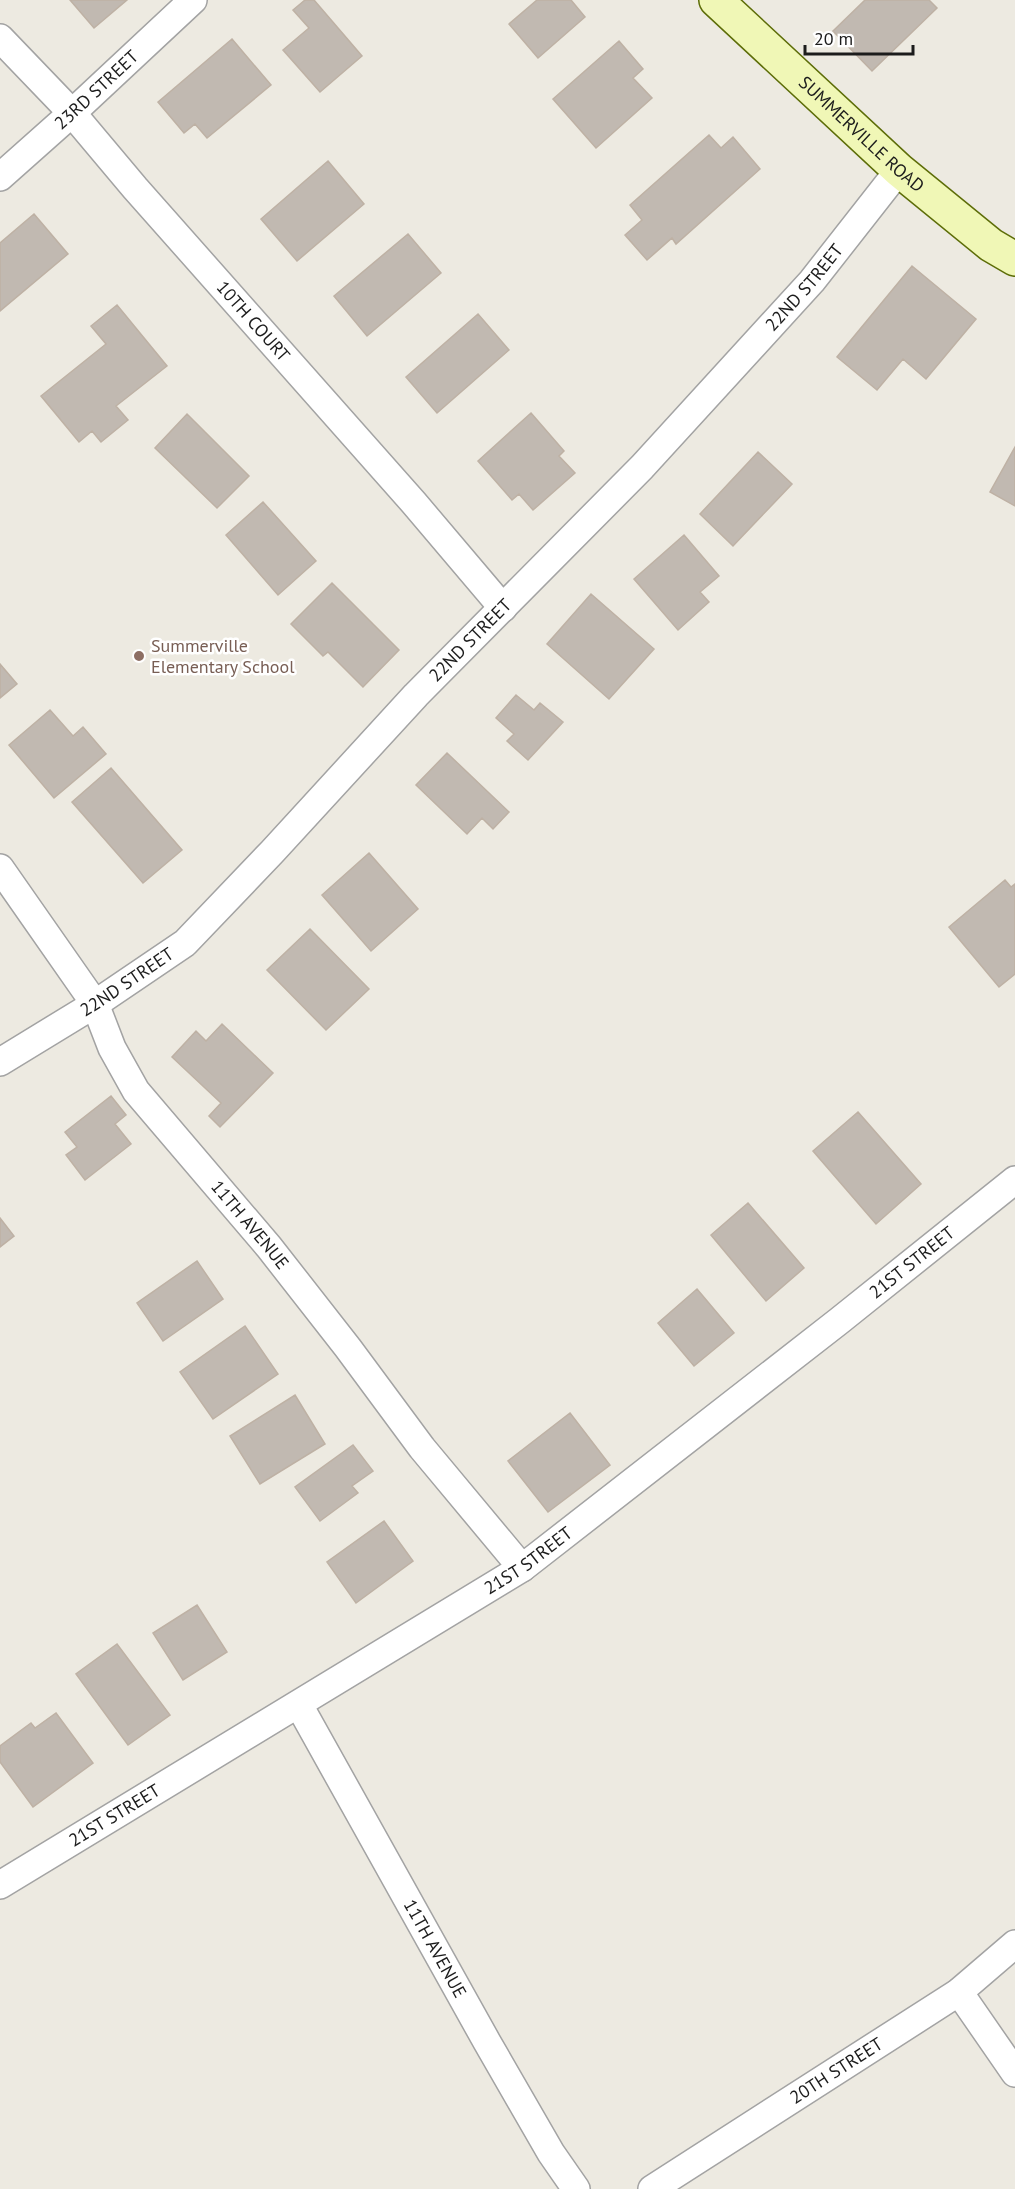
<svg xmlns="http://www.w3.org/2000/svg" width="1015" height="2189" font-family="'PT Sans',sans-serif">
  <style>
    .building { fill: #c1b9b1; stroke: #beb1a4; stroke-width: 1.5 }
    .lines { fill: none; stroke-linecap: round; stroke-linejoin: round }
    .street-casing { stroke: #a3a3a3; stroke-width: 30 }
    .secondary-casing { stroke: #5d6d08; stroke-width: 36 }
    .street { stroke: #fff; stroke-width: 27 }
    .secondary { stroke: #f0f7b6; stroke-width: 33 }
    .education-dot { fill: #8d6e63; stroke: #fff; stroke-width: 2 }
    .labels { text-anchor: middle; stroke-width: 5; stroke-linejoin: round; paint-order: stroke }
    .street-label { font-size: 18px; fill: #1c1c1c; stroke: #fff }
    .education-label { font-size: 18px; fill: #785e54; stroke: #fff; text-anchor: start }
  </style>
  <rect width="100%" height="100%" fill="#edeae1"/>
  <path class="building" d="M70 0H127L94 28Z
    M305 0H314L362 56 320 92 283 50 309 28 293 10Z
    M537 0H571L585 17 538 58 509 24Z
    M865 0H929L937 8 872 71 833 31Z
    M232 39 271 85 207 138 195 124 184 133 158 102Z
    M619 41 643 69 633 78 652 98 596 148 553 99Z
    M709 135 721 148 733 137 760 169 676 244 672 238 647 260 625 235 642 220 630 205Z
    M328 161 364 204 297 261 261 219Z
    M34 214 68 254 0 311V243Z
    M408 234 441 273 367 336 334 296Z
    M912 266 976 319 926 379 903 359 877 390 837 357Z
    M117 305 167 366 116 406 128 420 101 442 92 431 79 442 41 396 106 344 91 326Z
    M478 314 509 350 437 413 406 377Z
    M531 413 564 451 559 456 575 473 533 510 519 494 512 500 478 461Z
    M187 414 249 476 217 508 155 448Z
    M1015 447V506L990 492Z
    M758 452 792 484 733 546 700 514Z
    M263 502 316 561 278 595 226 535Z
    M684 535 719 576 700 592 709 602 678 630 634 579Z
    M332 583 399 650 363 687 328 652 323 656 291 624Z
    M591 594 654 649 609 699 547 644Z
    M0 664 17 684 0 698Z
    M516 695 534 710 540 703 563 722 528 760 507 741 514 734 496 718Z
    M50 710 73 736 83 727 106 754 54 798 9 745Z
    M447 753 509 812 493 829 482 818 467 834 416 785Z
    M111 768 182 850 143 883 72 802Z
    M369 853 418 909 371 951 322 895Z
    M1005 880 1011 887 1015 884V974L999 987 949 927Z
    M310 929 369 989 326 1030 267 970Z
    M222 1024 273 1073 220 1127 209 1116 221 1103 172 1057 196 1031 206 1041Z
    M111 1096 126 1115 115 1124 131 1144 85 1180 66 1155 77 1147 65 1132Z
    M858 1112 921 1184 876 1224 813 1151Z
    M748 1203 804 1268 766 1301 711 1235Z
    M0 1218 14 1236 0 1247Z
    M197 1261 223 1299 163 1341 137 1303Z
    M697 1289 734 1333 694 1366 658 1323Z
    M245 1326 278 1374 213 1419 180 1372Z
    M295 1395 325 1444 260 1484 230 1436Z
    M570 1413 610 1465 548 1512 508 1461Z
    M353 1445 373 1471 352 1486 358 1493 320 1521 295 1487Z
    M384 1521 413 1561 356 1603 327 1562Z
    M197 1605 227 1652 183 1680 153 1633Z
    M117 1644 170 1715 128 1745 76 1674Z
    M56 1713 93 1763 33 1807 0 1762V1746L31 1723 35 1728Z"/>
  <g class="lines">
    <g class="street-casing">
      <g id="street">
        <path id="s1" d="M0 38 72 113 135 188 414 503 503 608"/>
        <path id="s2" d="M0 177 72 113 193 0"/>
        <path id="s3" d="M0 868 95 1004 112 1048 136 1091 269 1247 348 1348 422 1448 522 1568"/>
        <path id="s4" d="M0 1062 95 1004 185 943 272 852 416 695 642 467 812 281 899 170"/>
        <path id="s5" d="M299 1705 487 2042 551 2153 576 2189"/>
        <path id="s6" d="M0 1885 522 1568 839 1321 1015 1180"/>
        <path d="M959 1992 1015 2073"/>
        <path id="s7" d="M652 2189 959 1992 1015 1944"/>
      </g>
    </g>
    <g class="secondary-casing">
      <g id="secondary">
        <path id="s8" d="M716 0 899 170 991 245 1015 259"/>
      </g>
    </g>
    <use href="#street" class="street"/>
    <use href="#secondary" class="secondary"/>
  </g>
  <circle class="education-dot" cx="139" cy="656" r="6"/>
  <g class="labels">
    <g class="street-label">
      <text dy="6" stroke="none"><textPath href="#s2" startOffset="130">23RD STREET</textPath></text>
      <text dy="6" stroke="none"><textPath href="#s8" startOffset="198">SUMMERVILLE ROAD</textPath></text>
      <text dy="6" stroke="none"><textPath href="#s4" startOffset="1122">22ND STREET</textPath></text>
      <text dy="6" stroke="none"><textPath href="#s1" startOffset="380">10TH COURT</textPath></text>
      <text dy="6" stroke="none"><textPath href="#s4" startOffset="636">22ND STREET</textPath></text>
      <text dy="6" stroke="none"><textPath href="#s4" startOffset="150">22ND STREET</textPath></text>
      <text dy="6" stroke="none"><textPath href="#s3" startOffset="438">11TH AVENUE</textPath></text>
      <text dy="6" stroke="none"><textPath href="#s6" startOffset="1106">21ST STREET</textPath></text>
      <text dy="6" stroke="none"><textPath href="#s6" startOffset="620">21ST STREET</textPath></text>
      <text dy="6" stroke="none"><textPath href="#s6" startOffset="134">21ST STREET</textPath></text>
      <text dy="6" stroke="none"><textPath href="#s5" startOffset="279">11TH AVENUE</textPath></text>
      <text dy="6" stroke="none"><textPath href="#s7" startOffset="219">20TH STREET</textPath></text>
    </g>
    <g class="education-label">
      <text x="151" y="652">Summerville<tspan x="151" dy="21">Elementary School</tspan></text>
    </g>
  </g>
  <path d="M805 45v9h108v-9" fill="none" stroke="#1c1c1c" stroke-width="3"/>
  <text x="814" y="45" font-size="18" fill="#1c1c1c" stroke="#ffffff" stroke-width="4.5" paint-order="stroke">20 m</text>
</svg>
